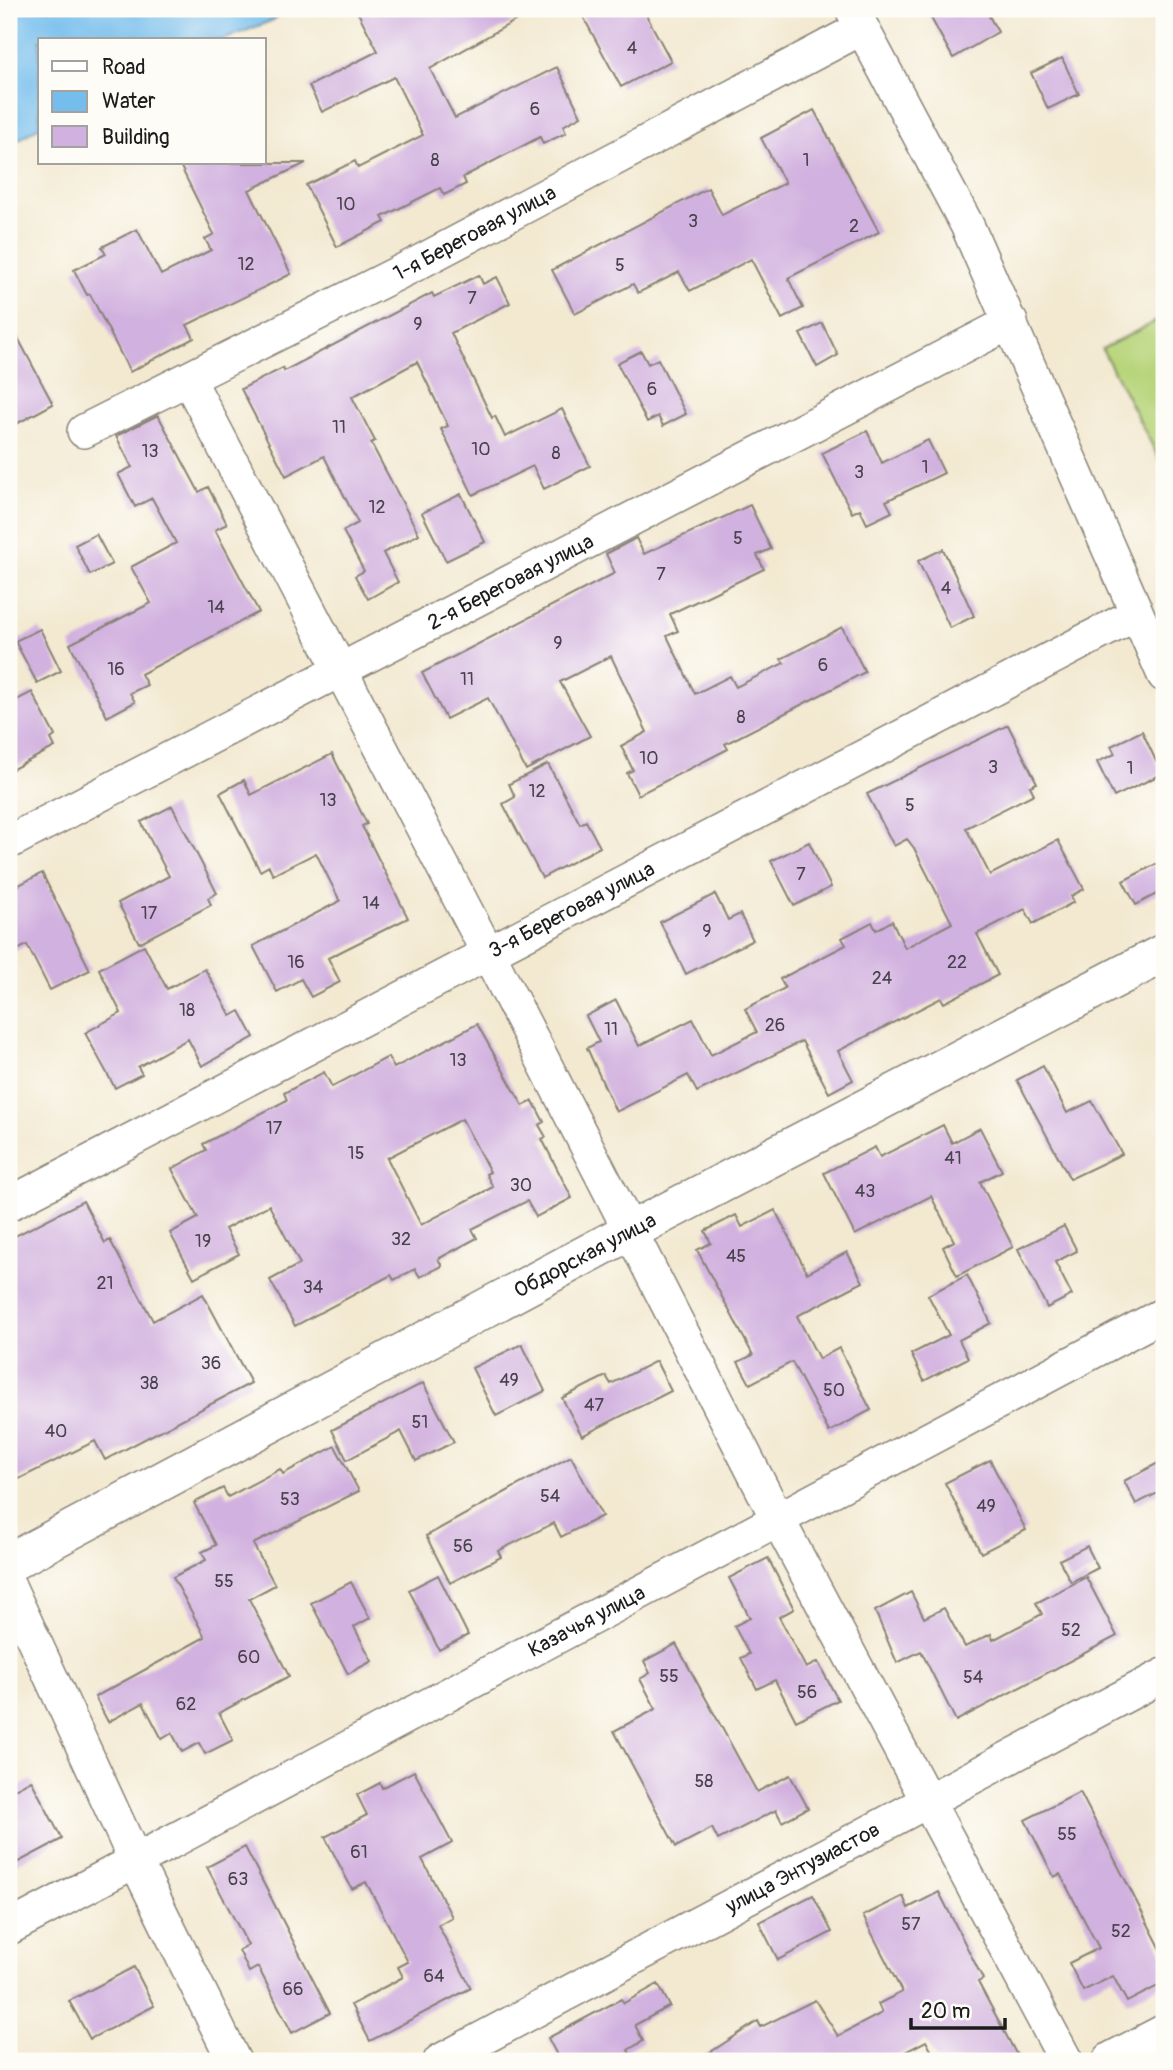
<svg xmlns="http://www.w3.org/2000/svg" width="1173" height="2070" font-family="Pangolin,sans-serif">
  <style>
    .green { fill: #b8d57b; stroke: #6a784c; stroke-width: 2 }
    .water { fill: #75bded; stroke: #486c84; stroke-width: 2 }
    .building { fill: #d1b1df; fill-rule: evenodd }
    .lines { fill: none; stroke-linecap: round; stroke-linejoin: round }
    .minor-casing { stroke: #888276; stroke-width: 36 }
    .tertiary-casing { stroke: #888276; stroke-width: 41 }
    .minor { stroke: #fff; stroke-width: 33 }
    .tertiary { stroke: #fff; stroke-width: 38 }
    .labels { text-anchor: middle; stroke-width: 6; stroke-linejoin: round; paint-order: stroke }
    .number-label { font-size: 18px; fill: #49414d }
    .street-label { font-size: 21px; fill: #1c1c1c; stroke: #fdfcf7 }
  </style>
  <rect width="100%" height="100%" fill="#fdfcf7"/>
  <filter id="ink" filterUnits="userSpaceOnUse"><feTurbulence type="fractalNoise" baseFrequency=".0143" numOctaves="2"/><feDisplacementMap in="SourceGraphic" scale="14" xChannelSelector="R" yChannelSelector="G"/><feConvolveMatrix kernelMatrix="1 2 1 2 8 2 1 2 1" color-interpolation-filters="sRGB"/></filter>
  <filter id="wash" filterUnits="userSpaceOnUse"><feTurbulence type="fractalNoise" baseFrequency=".00686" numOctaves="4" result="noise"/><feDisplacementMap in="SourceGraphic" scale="28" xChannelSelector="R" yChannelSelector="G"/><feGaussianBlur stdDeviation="1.57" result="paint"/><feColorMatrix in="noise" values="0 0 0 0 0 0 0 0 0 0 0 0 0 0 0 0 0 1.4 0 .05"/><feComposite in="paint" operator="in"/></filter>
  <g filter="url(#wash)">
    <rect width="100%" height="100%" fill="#f3e9d1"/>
    <path class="green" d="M1164 317V468L1102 349Z"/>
    <path class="water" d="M9 9H287L273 20 223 40H40V126L9 146Z"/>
    <g id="blocks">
      <path class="building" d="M356 9H536L430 69 455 118 557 67 581 116 563 126 566 133 543 144 540 137 463 177 466 184 444 195 440 188 382 217 385 222 337 247 306 185 355 161 358 168 423 135 394 77 322 112 309 86 378 51Z
        M579 9H643L671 61 621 87Z
        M926 9H985L998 32 953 58Z
        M1062 58 1079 94 1048 109 1031 73Z
        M814 110 879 232 788 278 803 308 782 319 751 259 690 291 679 272 638 293 633 284 575 314 552 270 708 188 722 215 785 183 761 138Z
        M179 163H306L249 190 291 274 187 325 194 338 130 372 90 294 87 295 74 270 106 254 102 247 137 229 161 275 211 250 205 239 214 234Z
        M479 275 483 284 497 277 510 303 451 333 492 418 495 416 505 437 562 409 590 466 544 489 533 466 473 495 441 429 448 426 417 362 352 397 375 441 371 443 419 534 383 553 398 582 368 599 355 576 364 571 343 531 358 523 324 456 286 476 241 389 283 368 284 371 432 293 434 297Z
        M9 321 53 404 9 428Z
        M822 323 838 355 817 367 800 334Z
        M641 351 648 364 658 359 686 414 663 426 658 416 647 422 617 363Z
        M158 415 199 492 208 487 227 524 215 530 259 612 141 674 147 685 130 693 135 702 107 717 70 644 151 603 131 567 176 543 152 498 135 507 118 474 132 467 116 436Z
        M867 431 882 463 928 440 944 473 886 501 892 512 867 524 860 509 852 513 822 453Z
        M461 494 485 542 446 561 422 513Z
        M750 505 771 549 757 555 764 569 670 614 678 631 667 636 695 694 730 676 736 687 784 663 781 659 842 627 865 672 725 744 728 749 638 795 627 773 633 770 621 746 647 732 611 656 560 682 590 736 526 770 488 698 446 719 422 673 615 573 606 554 636 538 644 554Z
        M96 534 112 564 90 575 75 545Z
        M943 549 974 616 950 628 918 561Z
        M40 629 61 671 37 683 15 641Z
        M32 692 55 736 51 739 55 747 9 771V704Z
        M1008 725 1037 783 1030 786 1034 794 966 828 990 875 1058 840 1084 889 1071 896 1074 902 1033 924 1025 909 977 934 998 975 944 1003 941 998 838 1051 853 1080 829 1093 802 1041 697 1092 688 1075 616 1112 587 1048 599 1042 586 1016 616 1000 639 1046 693 1019 711 1055 757 1032 745 1009 785 988 780 979 846 945 842 938 872 922 876 930 892 921 905 948 952 923 914 848 907 839 894 846 867 794Z
        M1142 731 1162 774 1114 797 1097 762 1115 754 1111 746Z
        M332 754 367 824 362 826 408 918 328 958 340 982 311 997 301 979 277 992 253 946 340 901 316 853 273 875 269 866 260 871 220 793 244 780 251 795Z
        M548 764 580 824 586 821 600 847 542 878 503 804 515 797 509 784Z
        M172 806 217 893 208 898 211 905 139 943 118 903 169 876 141 822Z
        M809 842 831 887 794 906 771 861Z
        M1164 860V890L1136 905 1123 881Z
        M42 873 90 970 50 990 27 945 9 954V890Z
        M715 894 728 920 740 914 753 940 686 974 660 922Z
        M144 945 167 989 205 969 231 1016 240 1011 254 1037 202 1066 188 1039 138 1067 142 1074 115 1088 85 1033 121 1013 99 969Z
        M477 1024 523 1106 533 1101 544 1122 539 1125 546 1137 542 1139 572 1198 536 1217 527 1201 472 1229 477 1238 438 1259 442 1266 420 1277 415 1269 394 1280 391 1275 295 1326 270 1280 300 1264 269 1205 225 1229 239 1254 194 1278 170 1233 198 1218 172 1169 206 1150 203 1144 287 1100 284 1093 324 1072 332 1087 388 1057 394 1068ZM462 1119 490 1172 486 1174 493 1187 421 1225 387 1158Z
        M1043 1066 1067 1113 1092 1101 1122 1154 1070 1179 1017 1080Z
        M943 1125 952 1143 980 1128 1002 1171 980 1182 1013 1247 957 1276 943 1247 954 1241 931 1196 855 1235 824 1173 875 1147 880 1157Z
        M83 1201 105 1243 110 1240 153 1321 203 1294 251 1383 105 1460 95 1441 9 1484V1239Z
        M775 1210 807 1273 847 1252 863 1282 797 1316 819 1359 839 1348 871 1410 829 1432 792 1362 750 1384 738 1362 753 1355 697 1250 711 1243 705 1231 736 1215 742 1227Z
        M1064 1226 1077 1251 1055 1262 1072 1295 1047 1308 1018 1249Z
        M967 1275 991 1323 959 1340 968 1358 924 1381 911 1354 949 1335 928 1295Z
        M522 1344 545 1391 496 1416 472 1368Z
        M656 1361 671 1391 582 1436 562 1398 606 1376 611 1384Z
        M423 1383 454 1442 416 1461 401 1431 347 1460 332 1430Z
        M335 1446 359 1491 253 1544 275 1585 249 1599 289 1676 219 1713 233 1740 205 1754 199 1743 182 1752 172 1733 162 1739 143 1703 108 1722 95 1697 205 1637 173 1577 206 1560 202 1552 216 1545 194 1503 223 1488 228 1497 280 1469 283 1474Z
        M571 1456 602 1516 561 1537 554 1523 498 1551 501 1557 450 1583 426 1536Z
        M990 1460 1026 1530 981 1553 945 1483Z
        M1164 1460V1490L1136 1504 1124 1481Z
        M1087 1546 1098 1568 1071 1582 1059 1560Z
        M768 1558 794 1609 779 1617 806 1668 818 1662 838 1700 796 1721 775 1680 757 1689 741 1658 749 1654 734 1626 750 1618 729 1578Z
        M438 1575 468 1635 439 1650 409 1590Z
        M1086 1577 1117 1636 956 1721 921 1651 897 1663 875 1611 911 1592 924 1618 944 1608 965 1647 991 1634 993 1640 1042 1614 1036 1603Z
        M351 1582 370 1618 354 1627 372 1661 348 1674 311 1603Z
        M676 1644 757 1792 790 1775 808 1808 782 1822 776 1810 718 1840 712 1828 676 1847 614 1731 656 1709 640 1679 650 1673 644 1661Z
        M414 1771 452 1843 422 1859 452 1917 438 1925 471 1988 370 2041 351 2005 403 1977 398 1967 408 1962 366 1882 352 1889 325 1837 367 1815 357 1795 380 1783 382 1788Z
        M31 1780 62 1839 9 1867V1792Z
        M1080 1792 1164 1955V1983L1127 2002 1113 1976 1083 1991 1069 1963 1099 1948 1060 1874 1054 1877 1025 1820Z
        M245 1847 330 2013 292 2033 258 1967 249 1972 239 1950 248 1945 207 1867Z
        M939 1892 983 1979 978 1982 1020 2061H937L926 2041 888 2061H697L758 2021 761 2027 815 2000 838 2036 882 2013 878 2004 902 1992 863 1916 903 1896 908 1908Z
        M813 1895 832 1932 778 1960 759 1922Z
        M134 1967 154 2006 90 2039 69 2001Z
        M658 1984 670 2006 635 2025 643 2041 628 2050 634 2061H560L548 2038 621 1999 624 2003Z"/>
    </g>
  </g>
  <g filter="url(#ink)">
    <use href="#blocks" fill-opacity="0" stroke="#888276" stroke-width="2"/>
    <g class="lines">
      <g class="minor-casing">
        <g id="minor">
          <path d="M852 9 967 225 1164 675"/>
          <path d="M189 380 487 951 777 1518 1066 2061"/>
          <path id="s1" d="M84 431 414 265 862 28"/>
          <path id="s2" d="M9 842 1011 322"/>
          <path id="s3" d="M9 1204 1136 614"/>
          <path d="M9 1586 135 1860 234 2061"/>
          <path id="s4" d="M9 1928 1164 1314"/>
          <path id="s5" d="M440 2061 1164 1675"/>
        </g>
      </g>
      <g class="tertiary-casing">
        <g id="tertiary">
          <path id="s6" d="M9 1563 630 1231 1164 953"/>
          <path d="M1112 2061 1164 2034"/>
        </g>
      </g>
      <use href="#minor" class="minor"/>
      <use href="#tertiary" class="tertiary"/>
    </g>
  </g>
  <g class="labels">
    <g class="number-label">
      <text x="632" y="54">4</text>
      <text x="535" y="115">6</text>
      <text x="435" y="166">8</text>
      <text x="806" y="166">1</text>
      <text x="346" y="210">10</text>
      <text x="693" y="227">3</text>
      <text x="854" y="232">2</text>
      <text x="246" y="270">12</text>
      <text x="620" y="271">5</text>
      <text x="472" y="304">7</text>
      <text x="418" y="330">9</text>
      <text x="652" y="395">6</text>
      <text x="339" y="433">11</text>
      <text x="481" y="455">10</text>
      <text x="150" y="457">13</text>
      <text x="556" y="459">8</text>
      <text x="925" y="473">1</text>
      <text x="859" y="478">3</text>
      <text x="377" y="513">12</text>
      <text x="738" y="544">5</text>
      <text x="661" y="580">7</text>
      <text x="946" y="594">4</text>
      <text x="216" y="613">14</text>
      <text x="558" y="649">9</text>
      <text x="823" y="671">6</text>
      <text x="116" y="675">16</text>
      <text x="467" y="685">11</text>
      <text x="741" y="723">8</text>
      <text x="649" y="764">10</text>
      <text x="993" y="773">3</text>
      <text x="1130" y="774">1</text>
      <text x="537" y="797">12</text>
      <text x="328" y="806">13</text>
      <text x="910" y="811">5</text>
      <text x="801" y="880">7</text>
      <text x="371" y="909">14</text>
      <text x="149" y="919">17</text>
      <text x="707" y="937">9</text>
      <text x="296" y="968">16</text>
      <text x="957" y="968">22</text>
      <text x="882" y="984">24</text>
      <text x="187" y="1016">18</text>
      <text x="775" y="1031">26</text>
      <text x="611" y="1035">11</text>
      <text x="458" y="1066">13</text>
      <text x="274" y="1134">17</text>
      <text x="356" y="1159">15</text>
      <text x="953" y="1164">41</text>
      <text x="521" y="1191">30</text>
      <text x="865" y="1197">43</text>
      <text x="401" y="1245">32</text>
      <text x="203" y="1247">19</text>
      <text x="736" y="1262">45</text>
      <text x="105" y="1289">21</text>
      <text x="313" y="1293">34</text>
      <text x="211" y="1369">36</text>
      <text x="509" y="1386">49</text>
      <text x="149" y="1389">38</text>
      <text x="834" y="1396">50</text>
      <text x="594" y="1411">47</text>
      <text x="420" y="1428">51</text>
      <text x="56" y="1437">40</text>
      <text x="550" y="1502">54</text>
      <text x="290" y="1505">53</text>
      <text x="986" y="1512">49</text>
      <text x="463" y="1552">56</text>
      <text x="224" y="1587">55</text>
      <text x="1071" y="1636">52</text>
      <text x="249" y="1663">60</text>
      <text x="669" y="1682">55</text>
      <text x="973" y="1683">54</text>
      <text x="807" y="1698">56</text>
      <text x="186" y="1710">62</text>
      <text x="704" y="1787">58</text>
      <text x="1067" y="1840">55</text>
      <text x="359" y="1858">61</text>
      <text x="238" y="1885">63</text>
      <text x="911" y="1930">57</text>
      <text x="1121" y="1937">52</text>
      <text x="434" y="1982">64</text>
      <text x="293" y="1995">66</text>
    </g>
    <g class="street-label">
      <text dy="7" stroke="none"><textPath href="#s1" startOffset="438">1-я Береговая улица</textPath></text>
      <text dy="7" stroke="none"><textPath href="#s2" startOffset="565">2-я Береговая улица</textPath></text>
      <text dy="7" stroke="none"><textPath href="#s3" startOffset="635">3-я Береговая улица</textPath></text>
      <text dy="7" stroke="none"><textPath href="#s6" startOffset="653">Обдорская улица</textPath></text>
      <text dy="7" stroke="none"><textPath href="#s4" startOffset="654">Казачья улица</textPath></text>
      <text dy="7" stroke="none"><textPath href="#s5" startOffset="411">улица Энтузиастов</textPath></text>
    </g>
  </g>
  <rect width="1173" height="2070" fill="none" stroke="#fdfcf7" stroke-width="35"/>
  <rect x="38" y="38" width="228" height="126" fill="#fdfcf7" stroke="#a3a29f" stroke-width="2"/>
  <rect x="52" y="61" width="35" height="10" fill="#ffffff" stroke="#a3a29f" stroke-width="2"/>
  <text x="102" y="74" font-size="21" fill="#1c1c1c">Road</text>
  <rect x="52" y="91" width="35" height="21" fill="#75bded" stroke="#a3a29f" stroke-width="2"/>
  <text x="102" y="108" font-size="21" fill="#1c1c1c">Water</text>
  <rect x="52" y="126" width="35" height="21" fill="#d1b1df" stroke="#a3a29f" stroke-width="2"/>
  <text x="102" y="144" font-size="21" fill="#1c1c1c">Building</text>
  <path d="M911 2018v10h94v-10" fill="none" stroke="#1c1c1c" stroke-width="3.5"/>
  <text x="921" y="2018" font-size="21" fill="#1c1c1c" stroke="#fdfcf7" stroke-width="5" paint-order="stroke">20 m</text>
</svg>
